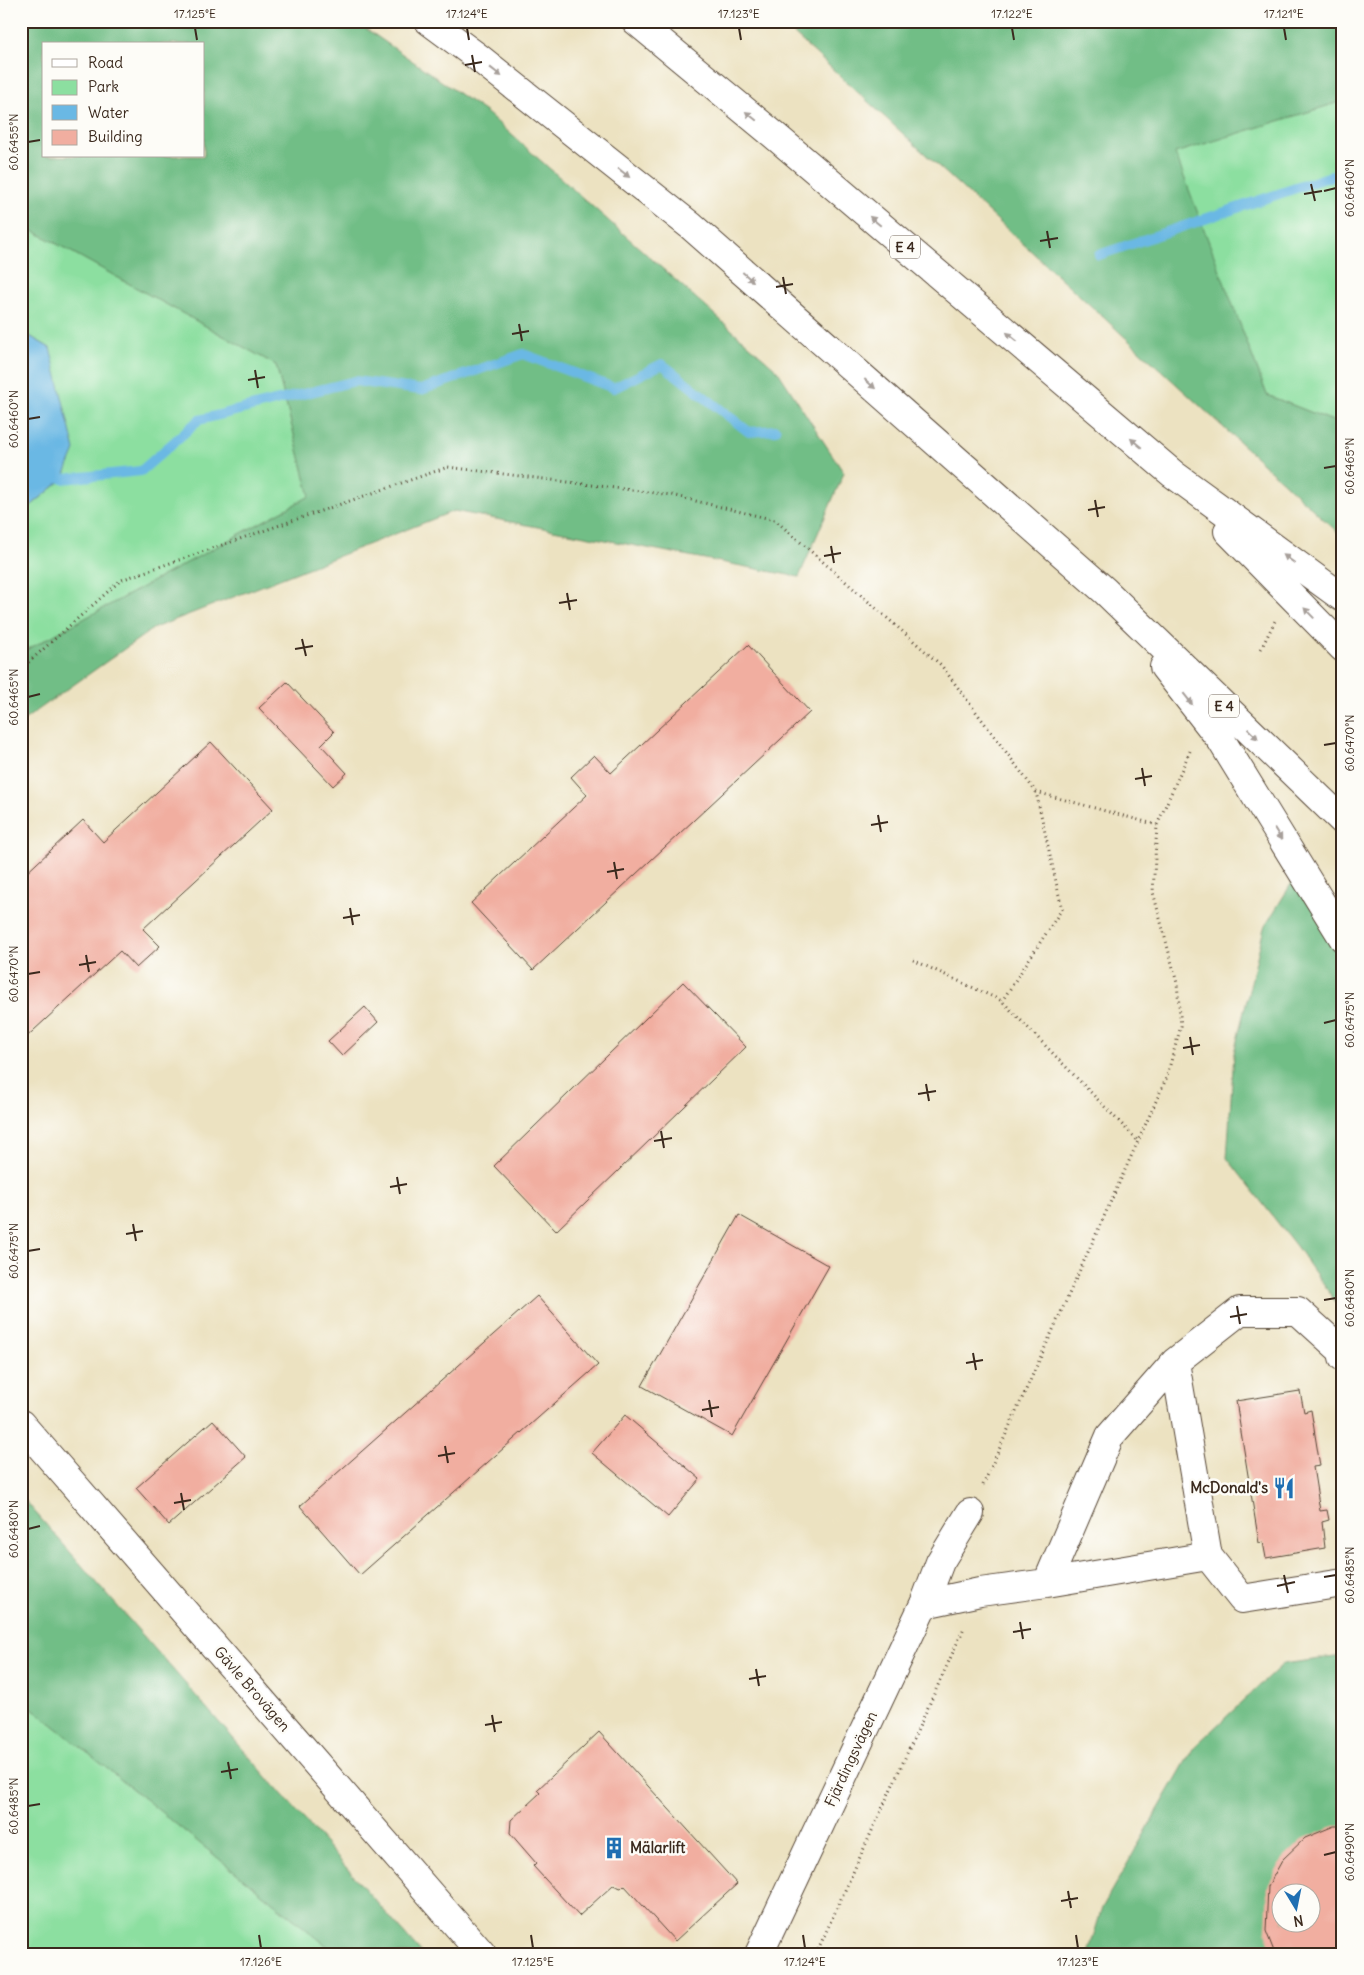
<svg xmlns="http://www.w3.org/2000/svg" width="1364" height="1975" font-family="Delius,sans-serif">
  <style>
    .green { fill: #8cdfa0; stroke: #64845f }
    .forest { fill: #71be86; stroke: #567452; fill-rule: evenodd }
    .water { fill: #6ab8e4; stroke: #527181 }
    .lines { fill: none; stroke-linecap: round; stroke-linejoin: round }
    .stream { stroke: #6ab8e4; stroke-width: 10 }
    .building { fill: #f1aea0; fill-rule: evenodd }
    .minor-casing { stroke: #564636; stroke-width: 30 }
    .highway-casing { stroke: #564636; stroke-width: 30 }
    .path { stroke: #564636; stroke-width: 3; stroke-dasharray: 1 4; stroke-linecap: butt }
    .minor { stroke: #fff; stroke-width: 28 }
    .highway { stroke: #fff; stroke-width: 28 }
    .oneway { fill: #a79f9a }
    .ticks { fill: none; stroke: #3b2a1e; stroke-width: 2 }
    .labels { text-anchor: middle; stroke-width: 5; stroke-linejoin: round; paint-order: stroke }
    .shield { fill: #fdfcf7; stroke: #75695f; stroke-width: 1 }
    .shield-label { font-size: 14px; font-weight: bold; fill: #3b2a1e }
    .poi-label { font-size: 15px; font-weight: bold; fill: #3b2a1e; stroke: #fdfcf7; text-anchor: end }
    .street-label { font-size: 15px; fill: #3b2a1e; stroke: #fdfcf7 }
    .neatline { fill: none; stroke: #3b2a1e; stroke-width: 2 }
    .ticks-label { font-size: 12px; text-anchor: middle; fill: #3b2a1e }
  </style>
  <rect width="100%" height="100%" fill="#fdfcf7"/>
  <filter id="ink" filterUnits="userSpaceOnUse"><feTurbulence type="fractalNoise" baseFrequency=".02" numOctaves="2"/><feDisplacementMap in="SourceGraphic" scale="10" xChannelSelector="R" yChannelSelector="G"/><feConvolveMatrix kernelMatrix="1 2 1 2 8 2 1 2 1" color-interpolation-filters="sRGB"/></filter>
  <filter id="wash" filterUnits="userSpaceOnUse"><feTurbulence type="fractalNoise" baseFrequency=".0096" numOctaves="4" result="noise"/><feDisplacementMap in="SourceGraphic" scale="20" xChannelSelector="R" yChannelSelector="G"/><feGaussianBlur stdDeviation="1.12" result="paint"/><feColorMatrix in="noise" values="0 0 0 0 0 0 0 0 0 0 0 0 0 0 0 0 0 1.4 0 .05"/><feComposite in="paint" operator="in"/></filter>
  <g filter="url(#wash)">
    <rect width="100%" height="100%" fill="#ece2c1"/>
    <path class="green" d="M1343 101V425L1267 395 1174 153Z
      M21 224 276 365 310 496 21 653V514L63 479 50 348 21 331Z
      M21 1699 337 1954H29L21 1948Z"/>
    <path class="forest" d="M21 21H355L487 113 777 370 844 473 799 577 454 511 154 628 21 722V653L310 496 276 365 21 224ZM44 44H204V156H44Z
      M780 21H1343V101L1175 153 1267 395 1343 425V537Z
      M1301 868 1343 938V1312L1296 1246 1227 1158 1234 1053 1264 928Z
      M21 1496 422 1954H337L21 1699Z
      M1343 1656V1954H1088L1102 1908 1194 1747 1283 1664ZM1282 1892H1312V1922H1282Z"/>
    <path class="water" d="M21 331 50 348 75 450 63 479 21 514Z"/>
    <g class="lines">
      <path class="stream" d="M1099 255 1343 172
        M63 479 141 471 199 420 355 381 421 390 523 354 614 388 662 364 749 432 776 430"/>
    </g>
    <g id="blocks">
      <path class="building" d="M748 645 810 712 533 970 471 903 587 795 571 777 594 755 611 773Z
        M287 682 334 732 321 745 347 773 333 786 259 708Z
        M211 742 273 809 143 929 160 946 136 968 120 951 21 1042V878L83 820 103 842Z
        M683 982 746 1047 556 1231 494 1166Z
        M365 1007 378 1022 342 1056 328 1041Z
        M739 1215 829 1266 732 1436 642 1386Z
        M537 1296 598 1365 360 1575 300 1506Z
        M1300 1391 1304 1412 1311 1410 1320 1466 1313 1467 1320 1511 1327 1510 1329 1520 1322 1522 1325 1548 1266 1558 1263 1542 1259 1543 1236 1401Z
        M625 1415 700 1479 668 1517 592 1453Z
        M213 1420 246 1457 169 1525 136 1488Z
        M599 1732 737 1884 675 1941 624 1885 621 1888 613 1885 579 1916 533 1866 536 1863 510 1833 511 1820 540 1793 537 1790Z
        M1334 1826H1343V1954H1275L1266 1931 1268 1886 1283 1859 1305 1838ZM1282 1892H1312V1922H1282Z"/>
    </g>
  </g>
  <g filter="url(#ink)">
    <use href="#blocks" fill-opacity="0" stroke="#564636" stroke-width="1"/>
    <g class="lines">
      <g class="minor-casing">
        <path id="minor" d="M21 1424 482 1954
          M1208 1556 1242 1599 1343 1583
          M1047 1583 1110 1436 1175 1362 1240 1311H1298L1342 1351 1343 1357
          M924 1604 980 1592 1047 1583 1208 1556 1175 1362
          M759 1954 924 1604 940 1562 970 1513"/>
      </g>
      <g class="highway-casing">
        <path id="highway" d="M429 21 479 58 691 226 1105 591 1343 821
          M636 21 774 135 1173 474 1343 598
          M1228 531 1343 648
          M1164 667 1221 740 1343 938"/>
      </g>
      <path class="path" d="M1337 532 1343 523
        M1261 649 1275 621
        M21 669 121 580 448 467 671 495 775 520 941 665 1036 792 1062 909 1002 1001
        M1036 792 1157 825
        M913 960 1002 1001 1138 1141
        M983 1485 1166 1079 1181 1026 1177 983 1153 892 1157 825 1190 751
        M816 1954 964 1628"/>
      <use href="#minor" class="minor"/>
      <use href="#highway" class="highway"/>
    </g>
    <defs><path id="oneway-solid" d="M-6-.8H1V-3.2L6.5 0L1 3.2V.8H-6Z" transform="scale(1.25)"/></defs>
    <g class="oneway">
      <use href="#oneway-solid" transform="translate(496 72) rotate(38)"/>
      <use href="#oneway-solid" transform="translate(751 116) rotate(-141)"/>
      <use href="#oneway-solid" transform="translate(624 173) rotate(38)"/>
      <use href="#oneway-solid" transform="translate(875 221) rotate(-140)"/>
      <use href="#oneway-solid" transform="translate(748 277) rotate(41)"/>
      <use href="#oneway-solid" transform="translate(1012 337) rotate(-140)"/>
      <use href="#oneway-solid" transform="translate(870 384) rotate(41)"/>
      <use href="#oneway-solid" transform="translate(1136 443) rotate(-140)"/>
      <use href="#oneway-solid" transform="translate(1289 559) rotate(-144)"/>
      <use href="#oneway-solid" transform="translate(1309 613) rotate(-134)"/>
      <use href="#oneway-solid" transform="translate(1188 699) rotate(52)"/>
      <use href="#oneway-solid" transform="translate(1253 734) rotate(44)"/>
      <use href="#oneway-solid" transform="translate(1278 834) rotate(58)"/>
    </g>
  </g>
  <path class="ticks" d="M195 28 197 40M467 28 469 40M739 28 741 40M1012 28 1014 40M1284 28 1286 40M472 55 475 72M465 65 482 62M28 142 40 140M1311 184 1315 201M1324 191 1336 188M1304 194 1322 191M1047 231 1050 248M1040 241 1058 238M783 277 786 294M776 287 793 284M519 324 522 341M512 334 529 331M255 370 258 388M248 380 265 377M28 419 40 417M1324 468 1336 466M1095 500 1098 517M1088 510 1105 507M831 546 834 563M824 556 841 553M567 593 570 610M559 603 577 600M302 639 306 656M295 649 313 646M28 697 40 694M1324 745 1336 743M1142 768 1145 786M1135 779 1152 776M878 815 881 832M871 825 888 822M614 862 617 879M607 872 624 869M350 908 353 925M343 918 360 915M86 955 89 972M79 965 96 962M28 974 40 972M1324 1023 1336 1020M1190 1037 1193 1055M1183 1048 1200 1045M926 1084 929 1101M918 1094 936 1091M661 1131 664 1148M654 1141 672 1138M397 1177 400 1194M390 1187 407 1184M133 1224 136 1241M126 1234 143 1231M28 1251 40 1249M1324 1300 1336 1298M1237 1306 1240 1324M1230 1317 1247 1314M973 1353 976 1370M966 1363 983 1360M709 1400 712 1417M702 1410 719 1407M445 1446 448 1463M438 1456 455 1453M181 1493 184 1510M174 1503 191 1500M28 1529 40 1526M1284 1575 1288 1593M1324 1577 1336 1575M1277 1586 1295 1582M1020 1622 1023 1639M1013 1632 1031 1629M756 1669 759 1686M749 1679 766 1676M492 1715 495 1732M485 1725 502 1722M228 1762 231 1779M221 1772 238 1769M28 1806 40 1804M1324 1855 1336 1852M1068 1891 1071 1908M1061 1901 1078 1898M259 1935 261 1948M531 1935 533 1948M803 1935 805 1948M1076 1935 1078 1948"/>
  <defs>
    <g id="restaurant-bare" transform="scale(1.725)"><path d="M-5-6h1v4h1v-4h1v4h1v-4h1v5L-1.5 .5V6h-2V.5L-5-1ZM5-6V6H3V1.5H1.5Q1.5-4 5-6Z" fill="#1f6fb2" stroke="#fdfcf7" stroke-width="2.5" paint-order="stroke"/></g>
    <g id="building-bare" transform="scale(1.725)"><path d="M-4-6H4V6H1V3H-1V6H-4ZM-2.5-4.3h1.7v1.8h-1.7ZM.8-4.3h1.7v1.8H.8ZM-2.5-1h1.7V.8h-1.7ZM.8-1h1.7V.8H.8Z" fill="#1f6fb2" stroke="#fdfcf7" stroke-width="2.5" paint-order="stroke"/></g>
  </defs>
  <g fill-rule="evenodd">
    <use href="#restaurant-bare" x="1284" y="1488"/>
    <use href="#building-bare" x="614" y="1848"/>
  </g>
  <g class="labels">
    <g class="shield">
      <rect x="890" y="235.5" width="30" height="23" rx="4"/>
      <rect x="1209" y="694.5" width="30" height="23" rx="4"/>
    </g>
    <g class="shield-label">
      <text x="905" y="252">E 4</text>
      <text x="1224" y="711">E 4</text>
    </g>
    <g class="poi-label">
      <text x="1268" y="1493">McDonald's</text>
      <text x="630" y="1853" text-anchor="start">Mälarlift</text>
    </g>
    <g class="street-label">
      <text transform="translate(252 1689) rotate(49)" y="5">Gävle Brovägen</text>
      <text transform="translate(851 1759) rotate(-65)" y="5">Fjärdingsvägen</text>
    </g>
  </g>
  <rect width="1364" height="1975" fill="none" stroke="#fdfcf7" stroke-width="55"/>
  <rect x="42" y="42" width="162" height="115" fill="#fdfcf7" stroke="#afa8a0"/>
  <rect x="52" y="59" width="25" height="8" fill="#ffffff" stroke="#afa8a0"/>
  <text x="88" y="68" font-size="15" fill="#3b2a1e">Road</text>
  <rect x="52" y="80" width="25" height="15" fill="#8cdfa0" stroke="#afa8a0"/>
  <text x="88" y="92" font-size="15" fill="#3b2a1e">Park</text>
  <rect x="52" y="105" width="25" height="15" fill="#6ab8e4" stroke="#afa8a0"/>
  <text x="88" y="118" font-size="15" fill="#3b2a1e">Water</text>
  <rect x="52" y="130" width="25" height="15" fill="#f1aea0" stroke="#afa8a0"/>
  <text x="88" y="142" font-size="15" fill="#3b2a1e">Building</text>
  <g transform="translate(1296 1908) rotate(170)"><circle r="24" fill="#fdfcf7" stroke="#afa8a0"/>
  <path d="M0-4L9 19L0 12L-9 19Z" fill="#1f6fb2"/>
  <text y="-8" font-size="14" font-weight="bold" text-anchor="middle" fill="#3b2a1e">N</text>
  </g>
  <rect x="28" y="28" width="1308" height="1920" class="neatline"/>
  <g class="ticks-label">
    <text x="195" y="18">17.125°E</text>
    <text x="467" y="18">17.124°E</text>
    <text x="739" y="18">17.123°E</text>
    <text x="1012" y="18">17.122°E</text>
    <text x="1284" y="18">17.121°E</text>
    <text transform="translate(14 142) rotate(-90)" y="4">60.6455°N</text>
    <text transform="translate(1350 188) rotate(-90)" y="4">60.6460°N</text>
    <text transform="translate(14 419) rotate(-90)" y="4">60.6460°N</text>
    <text transform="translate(1350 466) rotate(-90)" y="4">60.6465°N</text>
    <text transform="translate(14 697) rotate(-90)" y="4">60.6465°N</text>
    <text transform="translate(1350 743) rotate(-90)" y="4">60.6470°N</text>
    <text transform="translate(14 974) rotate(-90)" y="4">60.6470°N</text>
    <text transform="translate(1350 1020) rotate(-90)" y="4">60.6475°N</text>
    <text transform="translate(14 1251) rotate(-90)" y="4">60.6475°N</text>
    <text transform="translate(1350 1298) rotate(-90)" y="4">60.6480°N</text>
    <text transform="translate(14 1529) rotate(-90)" y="4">60.6480°N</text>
    <text transform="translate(1350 1575) rotate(-90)" y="4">60.6485°N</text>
    <text transform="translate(14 1806) rotate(-90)" y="4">60.6485°N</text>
    <text transform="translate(1350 1852) rotate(-90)" y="4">60.6490°N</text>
    <text x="261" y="1966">17.126°E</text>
    <text x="533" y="1966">17.125°E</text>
    <text x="805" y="1966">17.124°E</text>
    <text x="1078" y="1966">17.123°E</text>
  </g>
</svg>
